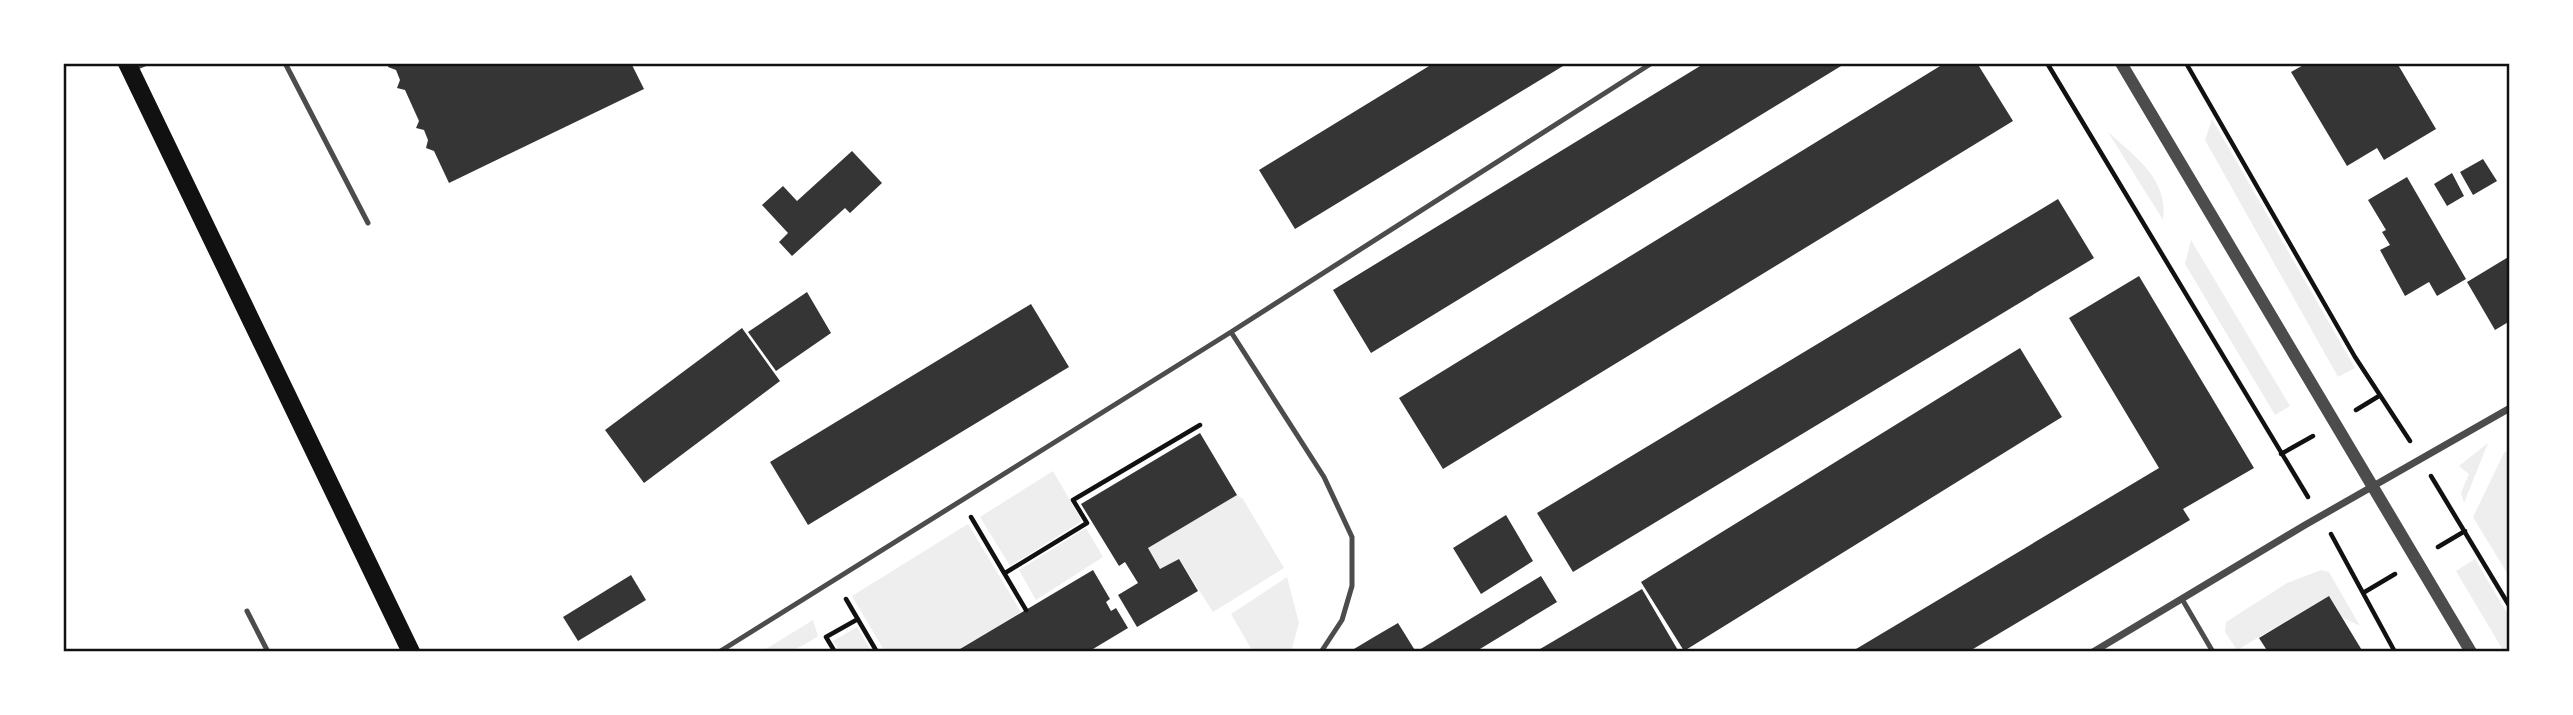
<svg xmlns="http://www.w3.org/2000/svg" width="2573" height="715" font-family="Mulish,sans-serif">
  <style>
    .green { fill: #eee }
    .building { fill: #353535 }
    .lines { fill: none; stroke-linecap: round; stroke-linejoin: round }
    .path { stroke: #111; stroke-width: 4.5 }
    .service { stroke: #4c4c4c; stroke-width: 5 }
    .minor { stroke: #4c4c4c; stroke-width: 7 }
    .tertiary { stroke: #4c4c4c; stroke-width: 12 }
    .primary { stroke: #111; stroke-width: 18 }
    .neatline { fill: none; stroke: #111; stroke-width: 2.5 }
  </style>
  <rect width="100%" height="100%" fill="#fff"/>
  <path class="green" d="M2212 119 2355 368 2338 377 2205 140Z
    M2108 132C2135 157 2169 179 2163 220Z
    M2191 240 2290 406 2275 415 2185 264Z
    M2488 443 2464 503 2461 493 2469 474 2459 466Z
    M2510 449V578L2473 517 2504 453Z
    M1053 471 1082 521 1010 566 980 517Z
    M1237 495 1243 499 1284 568 1213 612 1179 559 1160 569 1148 548Z
    M968 524 1021 612 955 652H885L852 596Z
    M1086 528 1103 557 1036 600 1019 570Z
    M2475 559 2510 618V652H2504L2456 571Z
    M2321 570 2329 572 2360 626 2342 617 2329 596 2237 650 2225 632 2226 622 2287 583Z
    M1287 577 1299 623 1291 652H1253L1231 614Z
    M813 620 818 636C795 652 788 652 761 652Z
    M857 627 872 652H840L833 641Z"/>
  <path class="building" d="M389 63H631L644 89 449 183 434 151 426 148 428 140 424 130 416 128 419 121 405 90 397 88 400 80 396 70 388 67Z
    M1434 63H1568L1295 229 1259 170Z
    M1705 63H1846L1371 353 1333 290Z
    M1945 63H1977L2013 121 1443 469 1399 398Z
    M2307 63H2397L2436 129 2384 160 2377 148 2347 166 2291 72Z
    M852 151 882 183 850 213 845 208 792 256 779 242 788 233 762 205 783 186 797 201Z
    M2483 159 2497 181 2473 195 2460 172Z
    M2452 173 2464 196 2447 206 2434 184Z
    M2407 177 2466 279 2437 296 2429 282 2405 296 2380 250 2390 245 2382 232 2386 230 2368 200Z
    M2058 199 2094 258 1573 572 1537 513Z
    M2510 256V321L2495 330 2467 282Z
    M2139 276 2254 468 2183 509 2190 520 1968 652H1851L2159 468 2069 318Z
    M807 292 831 333 776 371 748 332Z
    M1031 304 1069 367 808 525 770 462Z
    M742 328 780 381 644 483 605 430Z
    M2020 348 2062 417 1684 651 1641 582Z
    M1200 433 1237 495 1148 548 1160 569 1179 559 1198 591 1137 627 1118 595 1138 583 1125 562 1119 566 1081 504Z
    M1506 515 1533 561 1481 594 1453 548Z
    M1093 570 1110 599 1106 602 1111 611 1116 608 1128 628 1088 652H955Z
    M631 575 646 600 578 641 563 617Z
    M1541 576 1557 602 1475 652H1416Z
    M1642 589 1679 652H1535Z
    M2329 596 2363 652H2268L2259 638Z
    M1398 623 1416 652H1349L1374 637Z"/>
  <g class="lines">
    <path class="path" d="M2047 63 2308 497
      M2186 63 2355 357 2410 441
      M2356 410 2379 396
      M2281 454 2313 436
      M2431 476 2510 607
      M971 517 1026 610
      M2331 534 2395 652
      M2438 547 2465 531
      M1005 573 1087 523 1073 500 1200 425
      M2363 593 2395 574
      M846 599 877 652
      M835 652 826 637 858 619"/>
    <path class="service" d="M285 63 368 223
      M133 69 147 63
      M1231 332 1324 477 1352 537V586L1342 620 1321 652
      M2182 599 2213 652
      M247 611 268 652
      M719 652 1231 332 1652 63"/>
    <path class="minor" d="M2093 652 2305 525 2510 408"/>
    <path class="tertiary" d="M2121 63 2471 652"/>
    <path class="primary" d="M127 63 411 652"/>
  </g>
  <rect width="2573" height="715" fill="none" stroke="#ffffff" stroke-width="130"/>
  <rect x="65" y="65" width="2443" height="585" class="neatline"/>
</svg>
